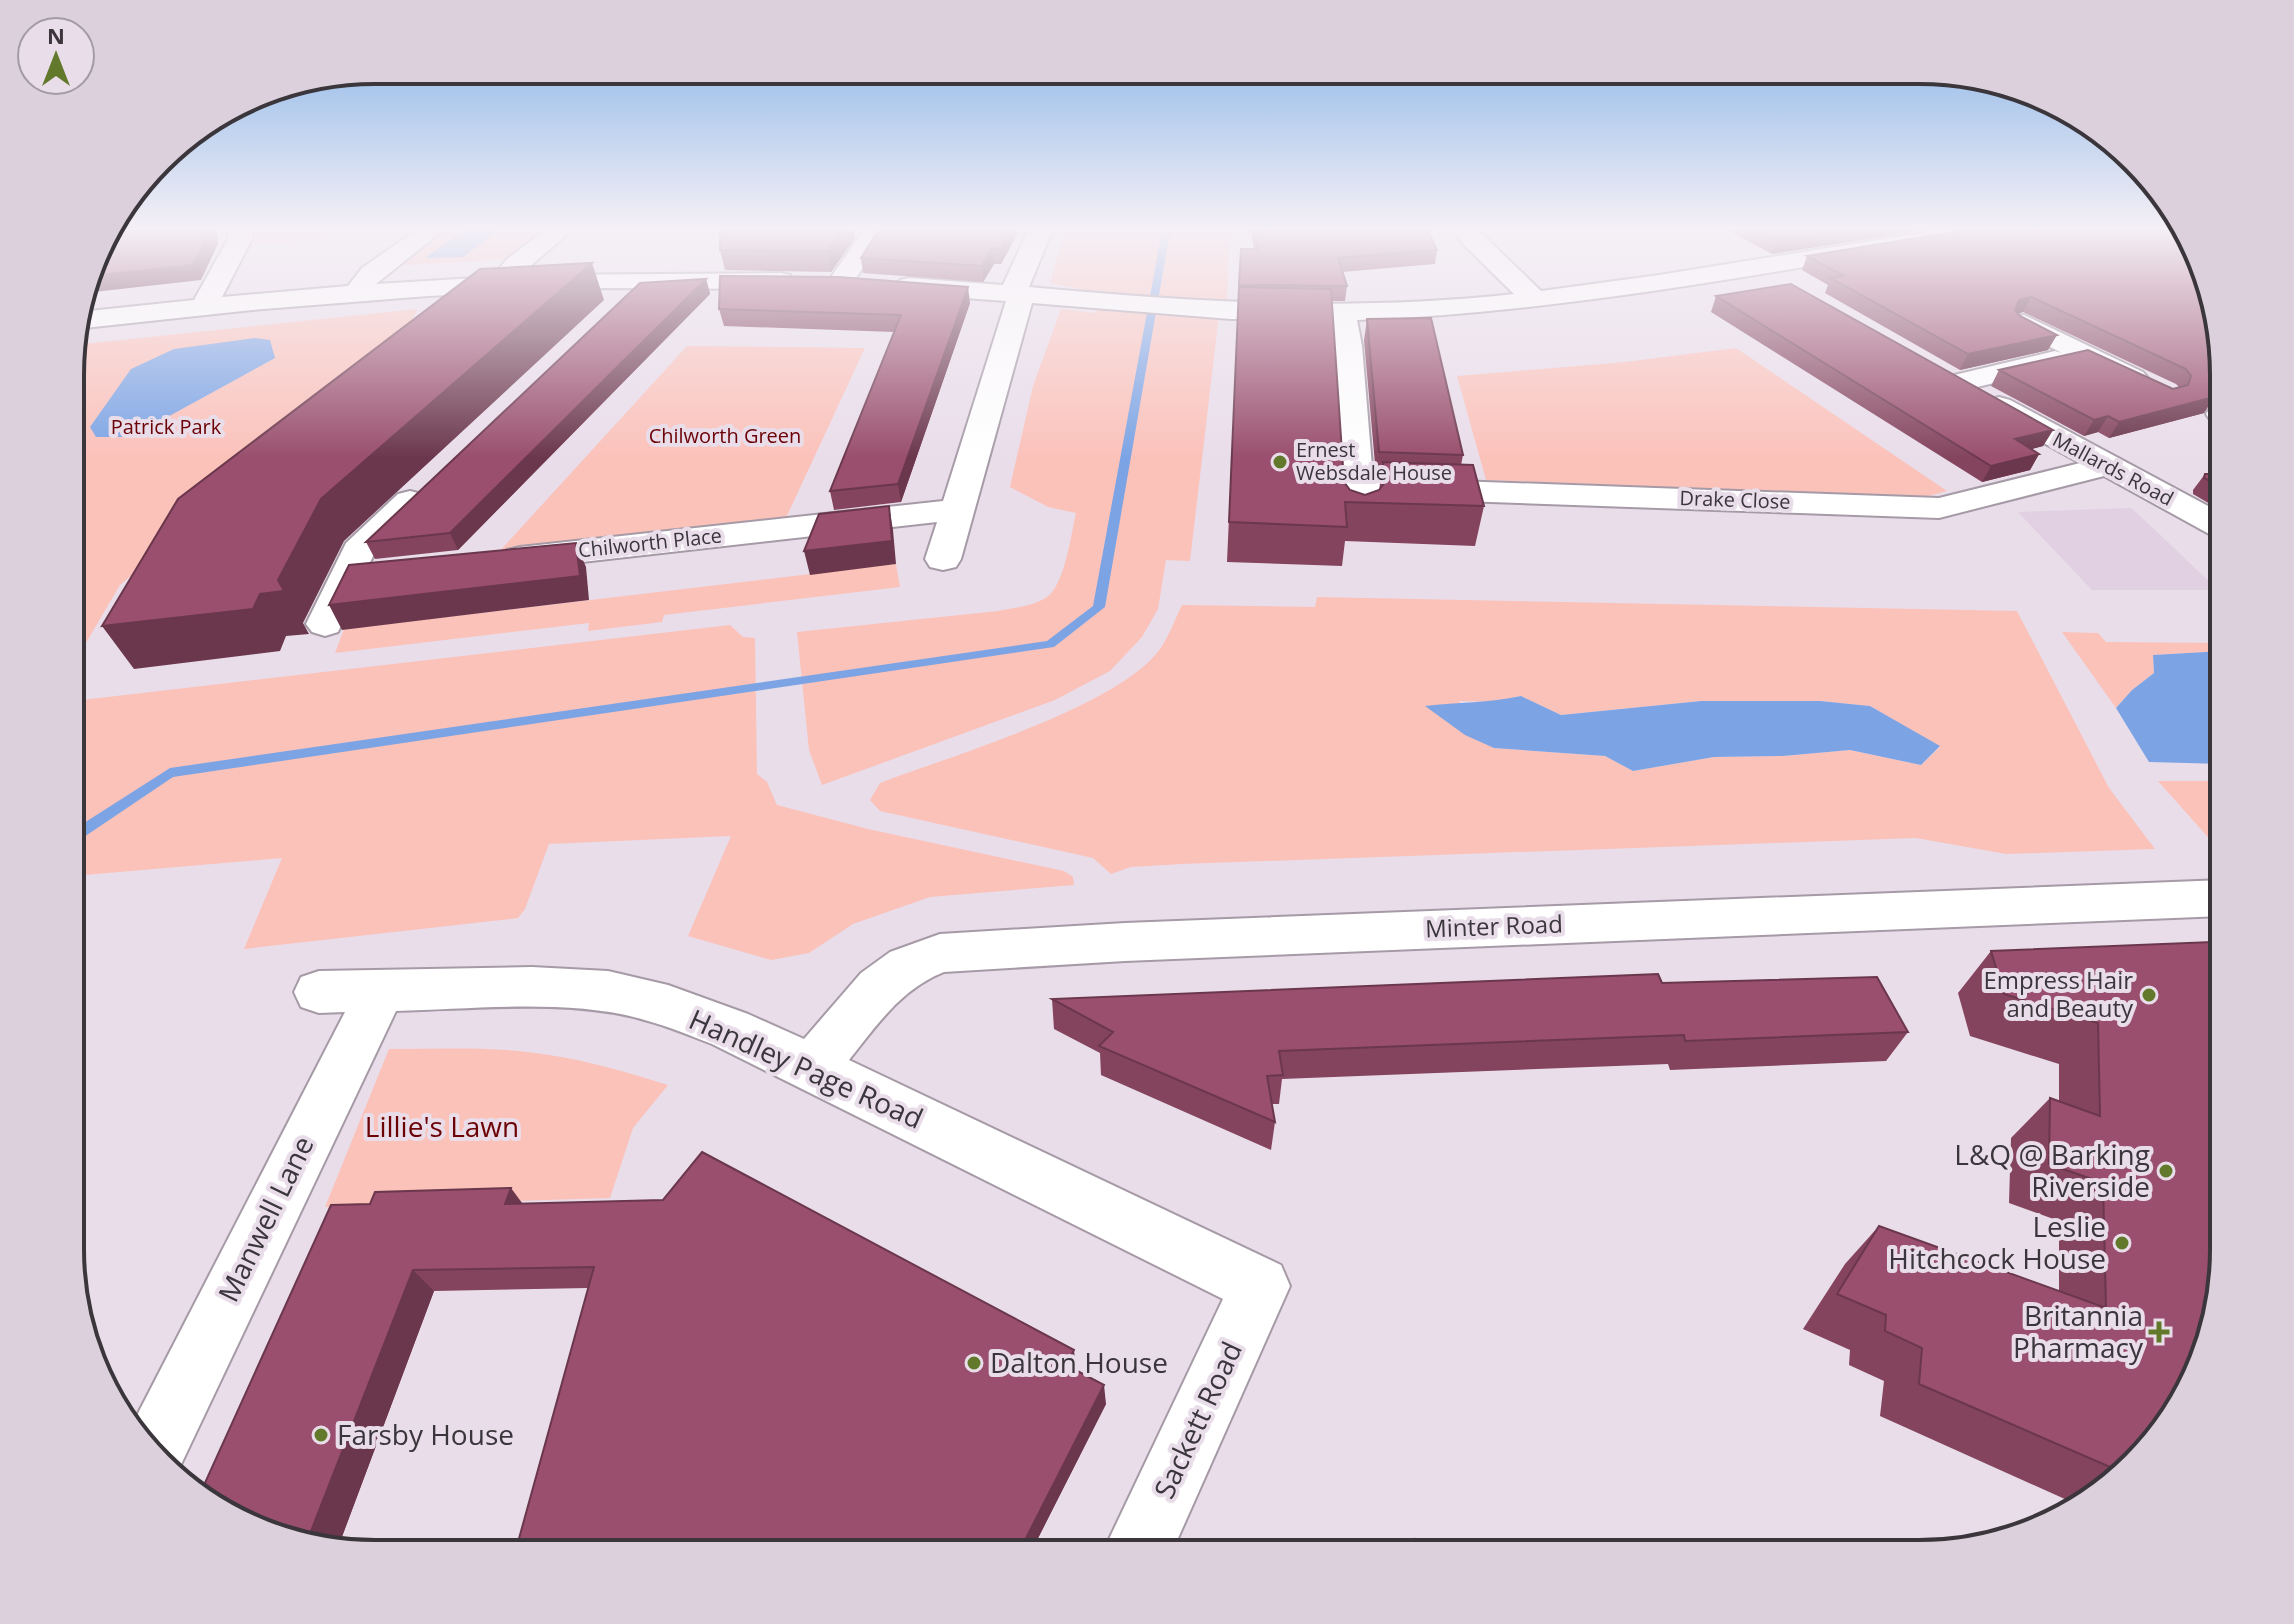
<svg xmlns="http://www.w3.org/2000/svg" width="2294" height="1624" font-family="'Open Sans',sans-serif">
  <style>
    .built { fill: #e1cfe2 }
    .green { fill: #fbc2ba; fill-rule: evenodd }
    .water { fill: #7ca4e4 }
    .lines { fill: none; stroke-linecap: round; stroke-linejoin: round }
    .stream { fill: #7ca4e4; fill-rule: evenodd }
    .minor-casing { stroke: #a59aa6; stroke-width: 4 }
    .minor { fill: #fff; fill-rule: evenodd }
    .wall { fill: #84445e }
    .shaded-wall { fill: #6b374c }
    .building { fill: #994f6d; stroke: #6b374c; stroke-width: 2 }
    .poi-dot { fill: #62792b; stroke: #e9ddea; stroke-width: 3 }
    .labels { text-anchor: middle; stroke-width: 8; stroke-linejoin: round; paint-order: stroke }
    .far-park-label { font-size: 20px; fill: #6b0205; stroke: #e9ddea }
    .far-poi-label { font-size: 20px; fill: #3a363b; stroke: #e9ddea; text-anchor: start }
    .far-street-label { font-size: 20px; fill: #3a363b; stroke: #e9ddea }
    .street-label { font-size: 24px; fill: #3a363b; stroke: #e9ddea }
    .poi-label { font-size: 24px; fill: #3a363b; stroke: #e9ddea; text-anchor: end }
    .near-street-label { font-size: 28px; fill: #3a363b; stroke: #e9ddea }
    .near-park-label { font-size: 28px; fill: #6b0205; stroke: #e9ddea }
    .near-poi-label { font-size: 28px; fill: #3a363b; stroke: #e9ddea; text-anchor: end }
    .rim { fill: none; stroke: #3a363b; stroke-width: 4 }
  </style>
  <rect width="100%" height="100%" fill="#e9ddea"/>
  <path class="built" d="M2131 508 2155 530 2218 590H2092L2018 512Z"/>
  <path class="green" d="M254 231H332L318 239 254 244Z
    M442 231H548L512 259 393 266Z
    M1065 231H1230L1227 299 1218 323 1190 561 1166 560 1158 609 1142 637 1110 671 1055 700 822 785 809 750 797 632 998 611C1013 608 1034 606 1047 597 1065 584 1071 534 1076 513L1048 507 1010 487 1033 386 1061 309 1096 313 1104 294 1050 283Z
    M418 309 411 321 435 320 120 585 73 665V345Z
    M687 346 865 348 785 520 498 553Z
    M1736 348 1947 491 1925 497 1486 480 1457 376 1625 362Z
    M896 564 900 587 664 615 662 622 588 631 589 623 335 653 344 629Z
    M1317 597 2017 611 2109 788 2155 849 2006 854 1916 838 1182 864 1131 867 1111 874 1093 858 880 811 870 800 880 783C950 756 1118 707 1160 649 1169 636 1175 619 1182 605L1315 607ZM1521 696 1561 715 1701 701H1820L1870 706 1940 747 1921 765 1850 750 1783 756 1714 757 1633 771 1605 756 1494 748 1459 701 1493 702Z
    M730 625 743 637 755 638 757 774 767 782 777 805 868 829 1064 871 1073 877 1074 885 930 897 853 924 809 953 771 960 688 936 731 836 549 844 525 909 518 918 244 949 282 858 73 876V701Z
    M2062 632 2098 633 2106 642 2223 643V651L2153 655 2154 673 2132 690 2116 708Z
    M2158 781H2223V843L2214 844Z
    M389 1049C442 1049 497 1046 549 1055 590 1061 629 1073 668 1085L633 1128 610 1198 325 1207Z"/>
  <path class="water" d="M463 231H498L463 257 425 258Z
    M255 338 270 340 275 358 131 437H96L90 427 131 369 174 349Z
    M2223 651V764L2149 762 2116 708 2132 690 2154 673 2153 655Z
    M1521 696 1561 715 1701 701H1820L1870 706 1940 746 1921 765 1850 750 1783 756 1714 757 1633 771 1605 756 1494 748 1465 735 1425 706C1457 702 1489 703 1521 696Z"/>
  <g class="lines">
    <path class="stream" d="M1162 231H1170L1105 607 1054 647 173 777 78 841 73 842V830L170 768 1047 641 1093 606Z"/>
    <g class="minor-casing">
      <path id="minor" d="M229 231H253L252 239 222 297 348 286 362 268 415 231H442L376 284 492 277 507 259 544 231H571L520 275 781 273 790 275 794 281 790 287 781 289 604 288 428 296 252 310 75 329 80 312 194 300 228 239Z
        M863 231H887L849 289H831L827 283Z
        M1028 231H1052L1029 287C1191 302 1351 312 1514 294L1463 244 1455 231H1479L1541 291 1659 275 1933 231H1988L1985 236 1976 238C1770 272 1566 312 1357 320L1362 346 1373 478 1939 498 2080 463 1988 412 1984 406 1988 400 1999 397 2010 400 2223 514V538L2211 535 2104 476 1939 518 1375 498 1376 515 1371 522 1359 525 1347 522 1342 515 1334 346 1330 321 1231 319 1032 303 961 559 956 567 943 570 930 567 925 559 937 522 520 569 507 566 502 558 507 550 520 547 943 501 1006 301 909 294 900 292 896 286 900 280 909 278 1003 285Z
        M2024 315 2143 372 2148 378 2143 384C2118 390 2088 367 2066 355L2069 360 2065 366 1956 392 1946 389 1941 383 1946 377 2055 351 2062 353 2014 329 2010 323 2014 317Z
        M2223 405V424L2210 420 2206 414 2210 408Z
        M410 491 422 494 427 501 374 554 338 632 325 636 312 632 306 624 346 543 398 494Z
        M2223 880V916L1125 961 944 972C901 989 877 1025 849 1060L1281 1265 1290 1286 1171 1554H1102L1223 1299 712 1044C691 1036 670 1027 648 1021 574 998 474 1009 396 1011L177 1473 132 1425 345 1012 319 1013 301 1007 294 992 301 977 319 971 532 967 608 971 668 985 748 1014 804 1039 861 973 890 952 940 934 1125 923Z"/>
    </g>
    <use href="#minor" class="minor"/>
  </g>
  <path class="wall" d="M720 231H853L855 238 831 272 725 270 720 250Z
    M1019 231 1001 264H994L983 282 863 273 861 258Z
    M1251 231H1428L1437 250 1435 264 1342 272 1347 286 1345 301H1332L1344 482 1350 490 1365 495 1379 491 1381 475H1376L1364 340 1367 319 1463 455 1461 465 1484 506 1475 546 1345 541 1342 566 1227 562 1241 249H1254Z
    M1729 231H1917L1772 254Z
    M2186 231 2215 328 2212 329 2223 356V404L2222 402 2209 405 2204 413 2109 438 2098 432 2084 436 1991 386 1999 370 2173 389 2179 387 2176 384 2023 312 2018 314 2048 350 1960 370 1825 293 1828 285 1802 270 1807 256Z
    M706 279 710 294 458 550 375 559 366 542Z
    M1716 296 2053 430 2043 446 2031 449 2039 454 2030 470 1982 482 1711 312Z
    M970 303 901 502 834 510 830 491 894 332 724 326 719 309Z
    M2205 474H2223V508L2210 504 2193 494V490Z
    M2212 942 2161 1434 2076 1504 1880 1416 1884 1381 1849 1365 1850 1350 1803 1329 1845 1264 1879 1226 2059 1292V1221L2009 1203 2011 1138 2050 1098 2059 1101V1064L1970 1036 1958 993 1991 951Z
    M1662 983 1908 1032 1886 1061 1670 1070 1668 1064 1282 1079 1279 1104H1272L1275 1122 1271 1150 1101 1075 1100 1053 1054 1029 1052 999Z
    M523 1204 1076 1371 1106 1404 1030 1554 515 1553 588 1288 434 1291 337 1550 277 1538 331 1205Z"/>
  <path class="shaded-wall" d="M210 231H217L218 244 201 280 85 293 91 276Z
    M842 231H853L855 238 831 272 828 251Z
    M1010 231H1021H1019L1001 264 1000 249Z
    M1833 231H1917L1772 254 1777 240Z
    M992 248 994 264 983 282 982 266Z
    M592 263 604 300 344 541 303 623 309 634 286 636 280 651 134 669 102 626 260 594 278 580 321 499Z
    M706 279 710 294 458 550 450 533Z
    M968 287 970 303 901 502 898 484Z
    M2031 297 2023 312 2012 315 2019 300Z
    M2212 317 2215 328 2204 330Z
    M2057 335 2048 350 1960 370 1968 354Z
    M2223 388 2222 402 2209 405 2204 413 2109 438 2119 422Z
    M2108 416 2098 432 2084 436 2094 420Z
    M2053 430 2043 446 2006 456 2015 439Z
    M2039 454 2030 470 1982 482 1991 466Z
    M889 506 893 530 896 564 810 575 804 551Z
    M576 543 586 567 589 600 342 630 329 605Z
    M511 1188 528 1211 505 1204Z
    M413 1270 434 1291 337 1550 306 1544Z
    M1074 1350 1076 1370 1068 1385 1066 1365Z
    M1104 1385 1106 1404 1030 1554H1018Z"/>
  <path class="building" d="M109 231H210L193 265 91 276 102 240Z
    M720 231H842L828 251 720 250Z
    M878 231H1010L1000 249 992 248 982 266 861 258Z
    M1254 231H1428L1437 250 1338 258 1347 286 1239 285 1241 249H1258Z
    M1760 231H1833L1777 240Z
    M1960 231H2186L2212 318 2209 324 2213 330 2216 331 2223 356V388L2220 389 2214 397 2119 422 2108 416 2094 420 1999 370 2088 350 2173 389 2188 385 2191 376 2186 369 2031 297 2019 300 2015 310 2020 316 2057 335 1968 354 1831 278 1844 276 1807 256Z
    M592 263 321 499 278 580 284 591 260 594 253 609 102 626 178 499 480 269Z
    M720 276 839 277 968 287 898 484 830 491 901 315 719 309Z
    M706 279 450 533 366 542 640 283Z
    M1791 284 2053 430 2015 439 2039 454 1991 466 1716 296Z
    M1239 287 1331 289 1344 482 1350 490 1365 495 1379 490 1385 482 1383 462 1473 465 1484 506 1345 502 1347 527 1229 522Z
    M1431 318 1463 455 1379 452 1367 319Z
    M2205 474H2223V488L2204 478Z
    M889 506 892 541 804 551 819 514Z
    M576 543 580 576 329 605 349 565Z
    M2212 942 2223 1063V1268L2208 1347 2161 1434 2117 1470 1919 1384 1922 1348 1885 1331 1886 1315 1837 1294 1879 1226 2106 1308 2103 1183 2049 1164 2050 1098 2100 1116 2098 1023 2004 994 1991 951Z
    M1658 974 1662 983 1877 977 1908 1032 1685 1041 1684 1035 1279 1051 1283 1075 1267 1076 1275 1122 1099 1046 1113 1032 1052 999Z
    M702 1152 1074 1350 1066 1365 1104 1385 1018 1554 515 1553 594 1267 413 1270 306 1544 277 1538 199 1496 331 1205 370 1204 375 1192 511 1188 505 1204 663 1200Z
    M1415 1539 1441 1554H1410Z"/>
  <linearGradient id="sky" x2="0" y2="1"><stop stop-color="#7daee6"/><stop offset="0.5" stop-color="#f5f0f6"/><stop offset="1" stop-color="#f5f0f6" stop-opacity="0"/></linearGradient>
  <rect width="2294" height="458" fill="url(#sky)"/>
  <g class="poi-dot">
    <circle cx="1280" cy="462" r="8"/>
    <circle cx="2149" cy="995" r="8"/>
    <circle cx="2166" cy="1171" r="8"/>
    <circle cx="2122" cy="1243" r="8"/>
    <path d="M2155 1320h8v8h8v8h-8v8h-8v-8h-8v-8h8z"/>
    <circle cx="974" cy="1363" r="8"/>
    <circle cx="321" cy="1435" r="8"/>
  </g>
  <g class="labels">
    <g class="far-park-label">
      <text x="166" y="434">Patrick Park</text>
      <text x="725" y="443">Chilworth Green</text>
    </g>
    <g class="far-poi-label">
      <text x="1296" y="457">Ernest<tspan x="1296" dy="23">Websdale House</tspan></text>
    </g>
    <g class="far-street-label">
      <text transform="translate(2113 469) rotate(28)" y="7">Mallards Road</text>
      <text transform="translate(1735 500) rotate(2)" y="7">Drake Close</text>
      <text transform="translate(650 543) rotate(-6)" y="7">Chilworth Place</text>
    </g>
    <g class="street-label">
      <text transform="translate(1494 927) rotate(-2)" y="8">Minter Road</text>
    </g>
    <g class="poi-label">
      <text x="2133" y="989">Empress Hair<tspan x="2133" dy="28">and Beauty</tspan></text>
    </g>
    <g class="near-street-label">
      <text transform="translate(806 1069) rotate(24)" y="10">Handley Page Road</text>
      <text transform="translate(266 1219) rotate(-64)" y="10">Manwell Lane</text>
      <text transform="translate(1198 1420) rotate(-65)" y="10">Sackett Road</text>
    </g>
    <g class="near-park-label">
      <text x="442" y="1137">Lillie's Lawn</text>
    </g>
    <g class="near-poi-label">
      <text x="2150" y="1165">L&amp;Q @ Barking<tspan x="2150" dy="32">Riverside</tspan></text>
      <text x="2106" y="1237">Leslie<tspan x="2106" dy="32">Hitchcock House</tspan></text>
      <text x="2143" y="1326">Britannia<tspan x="2143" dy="32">Pharmacy</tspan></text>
      <text x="990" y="1373" text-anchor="start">Dalton House</text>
      <text x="337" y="1445" text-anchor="start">Farsby House</text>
    </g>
  </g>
  <path d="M0 0H2294V1624H0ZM375 84H1919A291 291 0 0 1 2210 375V1249A291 291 0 0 1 1919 1540H375A291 291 0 0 1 84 1249V375A291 291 0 0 1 375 84Z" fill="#dbd0dc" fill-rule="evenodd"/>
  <path class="rim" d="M375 84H1919A291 291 0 0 1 2210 375V1249A291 291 0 0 1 1919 1540H375A291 291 0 0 1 84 1249V375A291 291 0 0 1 375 84Z"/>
  <g transform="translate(56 56)"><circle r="38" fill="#e9ddea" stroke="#a39aa4" stroke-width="2"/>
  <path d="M0-6L14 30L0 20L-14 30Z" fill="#62792b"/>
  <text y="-12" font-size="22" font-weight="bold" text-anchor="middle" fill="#3a363b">N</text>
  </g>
</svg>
